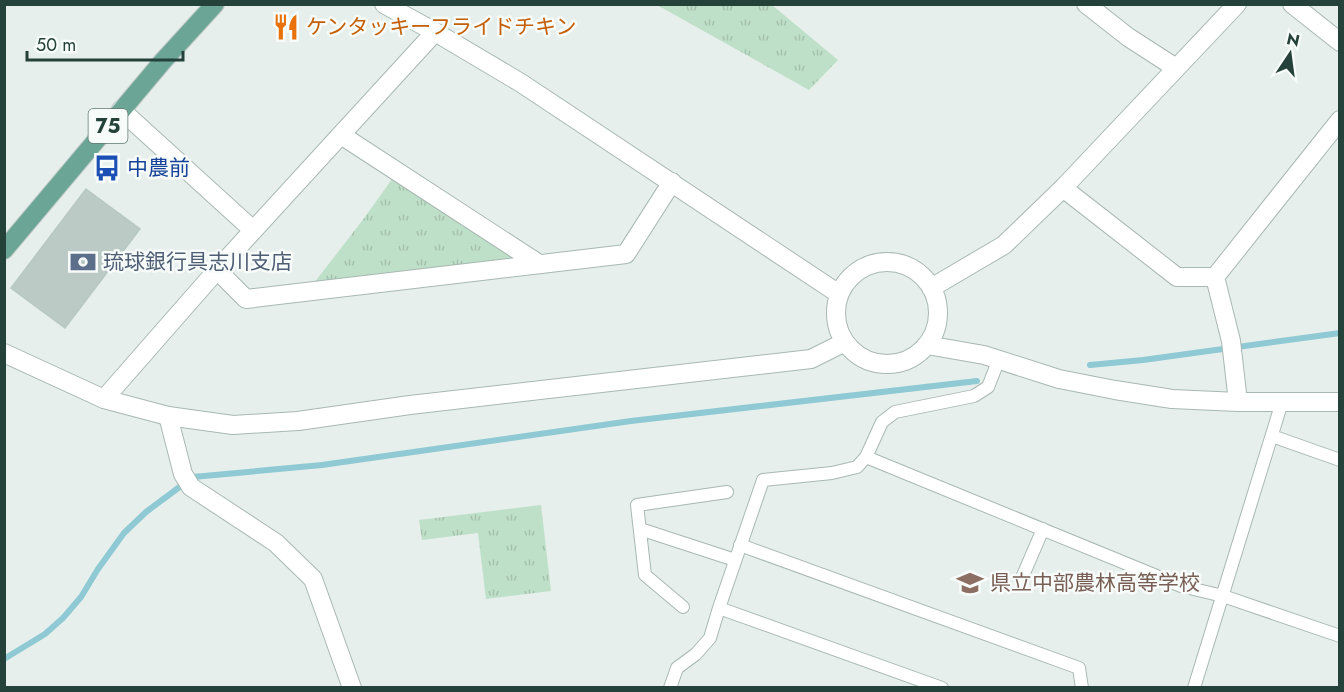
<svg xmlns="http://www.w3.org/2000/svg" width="1344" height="692" font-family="Jost,'Noto Sans JP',sans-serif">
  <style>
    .grass { fill: url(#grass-tufts) }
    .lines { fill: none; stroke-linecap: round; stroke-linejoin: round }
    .stream { stroke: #8ec9d4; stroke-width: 6 }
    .building { fill: #bbcac4; stroke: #b8c9c2; stroke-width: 1.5 }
    .service-casing { stroke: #a8b8b2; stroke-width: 14 }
    .minor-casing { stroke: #a8b8b2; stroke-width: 20 }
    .tertiary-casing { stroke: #a8b8b2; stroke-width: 20 }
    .primary-casing { stroke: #c2cac8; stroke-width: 20 }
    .service { stroke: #fff; stroke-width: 12 }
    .minor { stroke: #fff; stroke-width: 18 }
    .tertiary { stroke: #fff; stroke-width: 18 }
    .primary { stroke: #6aa596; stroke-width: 18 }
    .labels { text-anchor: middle; stroke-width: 5; stroke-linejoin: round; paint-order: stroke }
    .shield { fill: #f7fbf9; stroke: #637a73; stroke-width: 1.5 }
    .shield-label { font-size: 20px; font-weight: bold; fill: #24423a }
    .food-label { font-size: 21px; fill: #c56008; stroke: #f7fbf9; text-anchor: start }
    .transit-label { font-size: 21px; fill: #164399; stroke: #f7fbf9; text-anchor: start }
    .service-label { font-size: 21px; fill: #4e5e75; stroke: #f7fbf9; text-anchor: start }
    .education-label { font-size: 21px; fill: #785e54; stroke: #f7fbf9; text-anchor: start }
  </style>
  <defs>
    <pattern id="grass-tufts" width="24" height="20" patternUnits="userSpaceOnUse" patternTransform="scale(1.5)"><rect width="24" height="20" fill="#bfe0c8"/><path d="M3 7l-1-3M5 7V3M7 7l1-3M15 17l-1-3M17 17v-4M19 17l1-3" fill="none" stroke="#a4c1ad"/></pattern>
  </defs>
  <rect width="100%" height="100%" fill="#e6efeb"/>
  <path class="grass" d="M657 5H772L838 60 809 90Z
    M397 172 539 264 307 292 365 217Z
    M541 505 551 591 486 599 478 533 422 540 419 520Z"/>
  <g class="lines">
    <path class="stream" d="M1090 365 1143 360 1340 333
      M4 659 45 634 63 618 81 597 98 569 124 533 146 512 193 477 322 465 631 421 977 381"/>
  </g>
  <path class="building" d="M86 189 140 229 65 328 11 288Z"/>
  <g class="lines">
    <g class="service-casing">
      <path id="service" d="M1272 436 1340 460
        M866 457 882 422 895 412 974 396 988 387 999 359
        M640 529 735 560
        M740 545 1079 668 1082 688
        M1021 580 1043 529
        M683 607 645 575 637 505 727 492
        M719 608 942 688
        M670 688 677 668 696 654 710 638 719 608 763 480 832 473 857 467 866 457 1181 586 1223 596 1340 636
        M1194 688 1282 402"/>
    </g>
    <g class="minor-casing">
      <path id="minor" d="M1292 4 1340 42
        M121 110 253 230
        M1063 188 1177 277H1215
        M104 399 217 270 435 32
        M1238 402 1231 341 1215 277 1340 120
        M168 416 183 474 191 487 276 543 313 579 352 688"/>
    </g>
    <g class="tertiary-casing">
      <path id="tertiary" d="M384 4 435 32 521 83 839 294
        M1086 4 1128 37 1176 68
        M341 135 539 264
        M836 313a51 51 0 1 1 102 0a51 51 0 1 1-102 0Z
        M217 270 246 299 626 254 672 182
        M931 288 1004 245 1063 188 1237 4
        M927 345 984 355 1059 379 1115 390 1172 399 1238 402H1340
        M4 353 104 399 168 416 233 425 298 421 410 405 811 359 845 342"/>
    </g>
    <g class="primary-casing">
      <path id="primary" d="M4 250 163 61 215 4"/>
    </g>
    <use href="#service" class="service"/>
    <use href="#minor" class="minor"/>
    <use href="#tertiary" class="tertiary"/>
    <use href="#primary" class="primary"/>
  </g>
  <defs>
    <g id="restaurant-bare" transform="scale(2.07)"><path d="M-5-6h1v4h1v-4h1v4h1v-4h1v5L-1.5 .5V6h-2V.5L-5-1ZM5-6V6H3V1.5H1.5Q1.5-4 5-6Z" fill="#e8710a" stroke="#f7fbf9" stroke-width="2.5" paint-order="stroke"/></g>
    <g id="bus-bare" transform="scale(2.07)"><path d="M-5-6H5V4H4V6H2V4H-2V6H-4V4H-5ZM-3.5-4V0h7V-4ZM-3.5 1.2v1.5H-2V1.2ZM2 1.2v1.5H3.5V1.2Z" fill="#1a4fb4" stroke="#f7fbf9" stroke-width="2.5" paint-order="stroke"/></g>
    <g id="bank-bare" transform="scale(2.07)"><path d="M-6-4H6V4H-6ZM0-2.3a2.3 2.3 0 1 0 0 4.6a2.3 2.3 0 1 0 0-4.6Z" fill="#5c6f8a" stroke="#f7fbf9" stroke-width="2.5" paint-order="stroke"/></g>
    <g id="school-bare" transform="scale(2.07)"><path d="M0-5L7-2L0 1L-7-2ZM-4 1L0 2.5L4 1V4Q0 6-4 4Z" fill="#8d6e63" stroke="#f7fbf9" stroke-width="2.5" paint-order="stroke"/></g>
  </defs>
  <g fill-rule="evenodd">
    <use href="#restaurant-bare" x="286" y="27"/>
    <use href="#bus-bare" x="107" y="168"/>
    <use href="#bank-bare" x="83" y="262"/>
    <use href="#school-bare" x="970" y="583"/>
  </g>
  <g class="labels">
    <rect class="shield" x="88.5" y="109" width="39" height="34" rx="4.5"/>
    <g class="shield-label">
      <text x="108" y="133">75</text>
    </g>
    <g class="food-label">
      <text x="306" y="34">ケンタッキーフライドチキン</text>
    </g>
    <g class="transit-label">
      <text x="127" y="175">中農前</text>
    </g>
    <g class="service-label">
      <text x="103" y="269">琉球銀行具志川支店</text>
    </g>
    <g class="education-label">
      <text x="990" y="590">県立中部農林高等学校</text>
    </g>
  </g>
  <rect width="1344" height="692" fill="none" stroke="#24423a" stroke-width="12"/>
  <g transform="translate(1290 54) rotate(13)" stroke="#f7fbf9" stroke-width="4.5" paint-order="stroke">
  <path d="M0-4.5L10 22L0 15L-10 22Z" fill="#24423a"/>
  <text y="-9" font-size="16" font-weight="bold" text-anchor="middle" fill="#24423a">N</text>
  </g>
  <path d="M27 51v9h156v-9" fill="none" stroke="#24423a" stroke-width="3"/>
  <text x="36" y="51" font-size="18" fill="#24423a" stroke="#f7fbf9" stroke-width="4.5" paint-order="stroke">50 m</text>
</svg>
